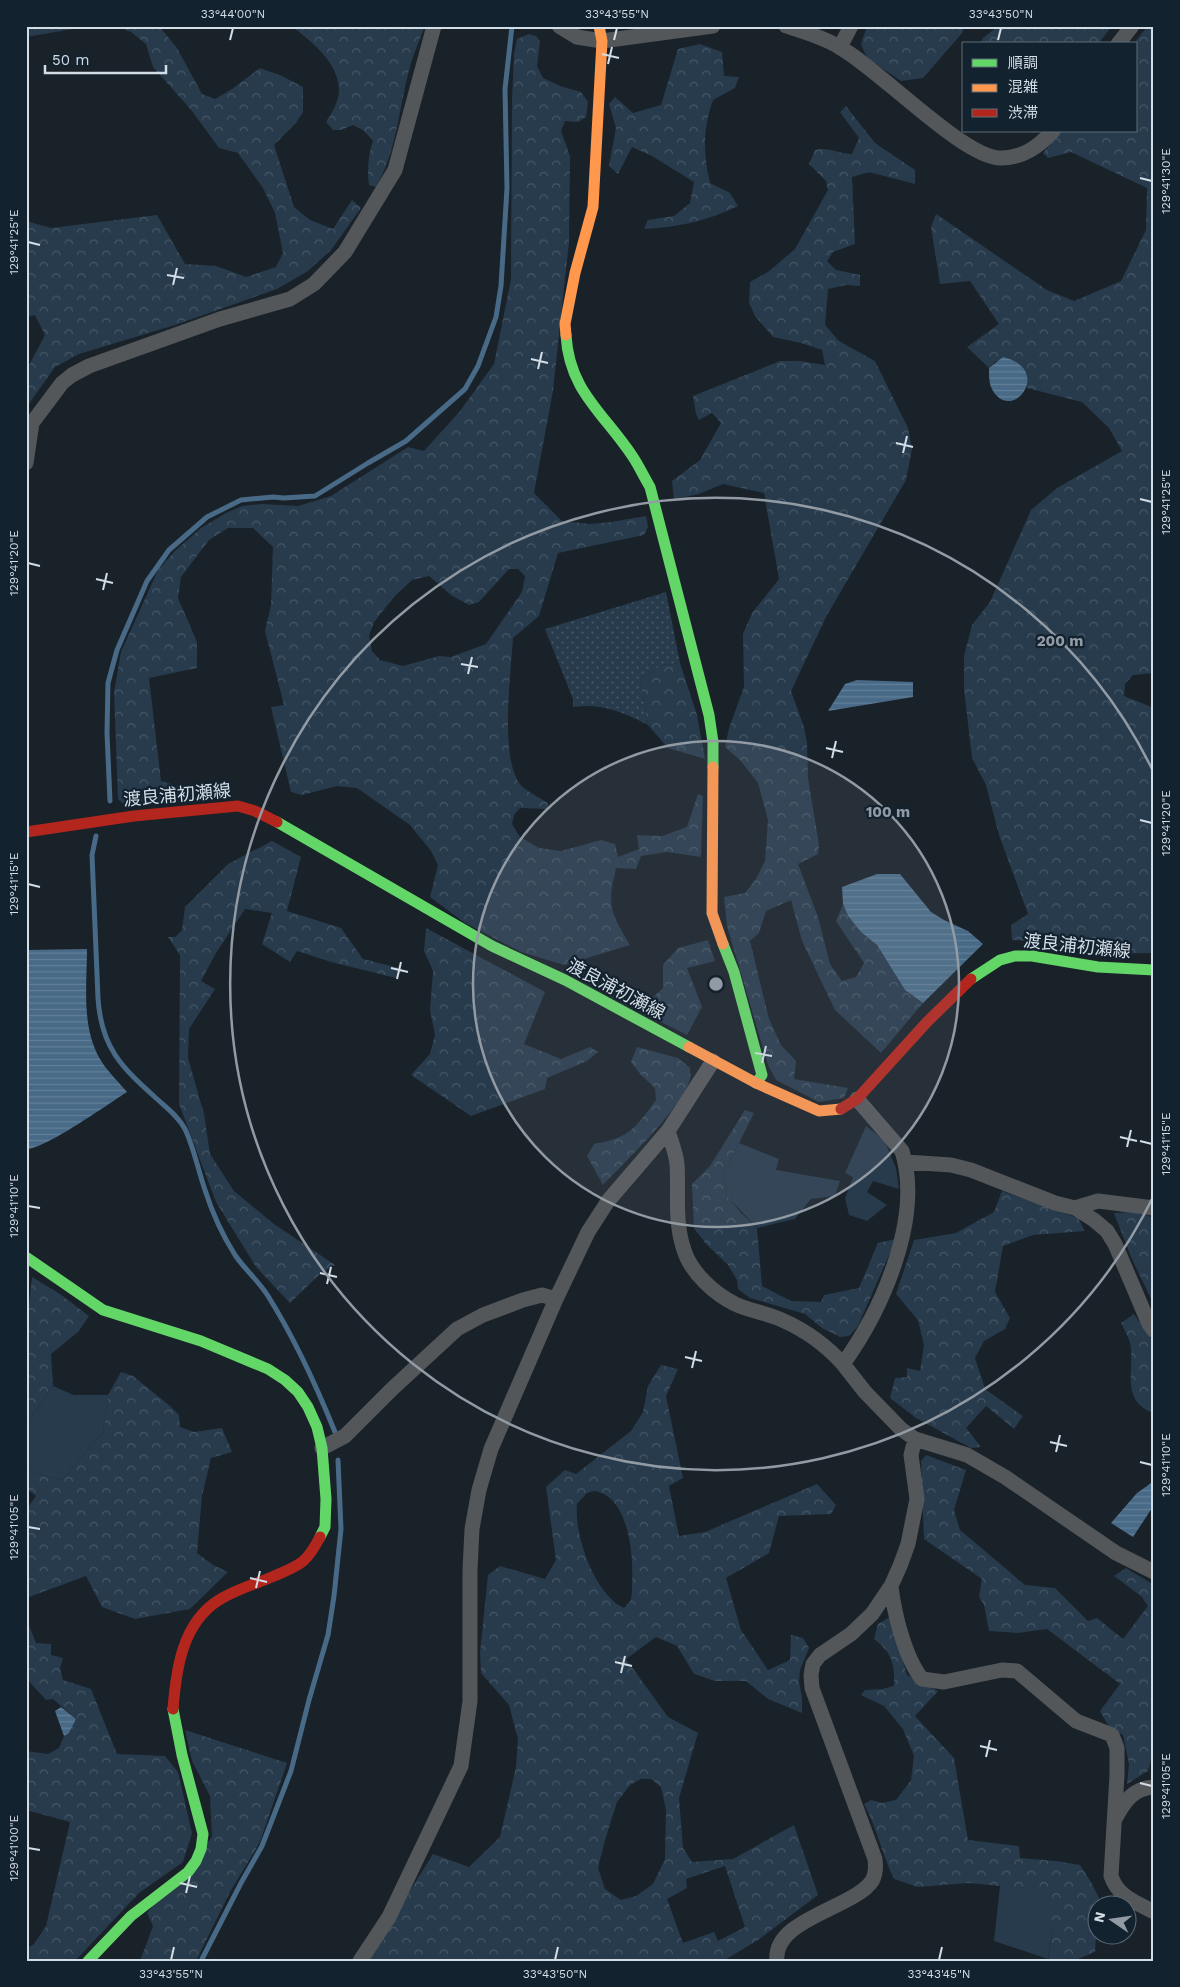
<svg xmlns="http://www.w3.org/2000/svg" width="1180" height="1987" font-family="'Work Sans','Noto Sans JP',sans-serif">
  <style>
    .grass { fill: url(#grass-dots) }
    .forest { fill: url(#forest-crowns); fill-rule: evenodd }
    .garden { fill: #273b4d }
    .water { fill: url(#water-rules) }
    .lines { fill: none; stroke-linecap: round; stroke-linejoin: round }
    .stream { stroke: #486a87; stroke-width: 5 }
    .street { stroke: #54575a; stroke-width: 15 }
    .fast { stroke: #63d668; stroke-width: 11 }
    .slow { stroke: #ff974d; stroke-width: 11 }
    .jam { stroke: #b3261e; stroke-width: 11 }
    .ticks { fill: none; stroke: #d3dde6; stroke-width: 2 }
    .ring { fill: none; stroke: #929ba4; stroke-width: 2.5 }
    .labels { text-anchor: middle; stroke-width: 4.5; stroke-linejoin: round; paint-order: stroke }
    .street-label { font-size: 18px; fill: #d3dde6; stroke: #13222f }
    .centre { fill: #929ba4; stroke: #13222f; stroke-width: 2.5 }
    .ring-label { font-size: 15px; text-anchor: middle; font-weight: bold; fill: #929ba4; stroke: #13222f; stroke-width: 4.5; stroke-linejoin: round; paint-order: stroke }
    .neatline { fill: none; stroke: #d3dde6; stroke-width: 2 }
    .ticks-label { font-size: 12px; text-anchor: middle; fill: #d3dde6 }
  </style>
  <defs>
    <pattern id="grass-dots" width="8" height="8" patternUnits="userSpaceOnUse" patternTransform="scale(1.25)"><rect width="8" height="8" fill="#273b4d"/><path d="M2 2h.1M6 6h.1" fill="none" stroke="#455767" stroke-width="1.8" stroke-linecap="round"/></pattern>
    <pattern id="forest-crowns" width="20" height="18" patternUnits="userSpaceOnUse" patternTransform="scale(1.25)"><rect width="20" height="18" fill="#273b4d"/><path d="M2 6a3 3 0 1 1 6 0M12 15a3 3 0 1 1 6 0" fill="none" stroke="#455767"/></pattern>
    <pattern id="water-rules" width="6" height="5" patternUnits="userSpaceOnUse" patternTransform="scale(1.25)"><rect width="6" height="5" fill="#486a87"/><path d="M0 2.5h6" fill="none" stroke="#627f98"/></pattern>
  </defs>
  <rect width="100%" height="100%" fill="#192129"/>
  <path class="grass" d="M666 592 680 663 663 665 640 679 648 725C623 712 602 703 573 707V699L545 629Z"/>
  <path class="forest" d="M33 26H91L26 37V29Z
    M116 26H159L177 48 202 94 215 99 232 89 260 68 282 76 303 87V112L296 123 274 145 294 207 310 220 333 229 352 200 361 208 331 250 308 271 277 289 175 325 79 354 55 367 26 408V371L45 335 35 315 26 317V221L51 228 157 215 185 264 216 266 246 277 276 267 283 253 275 213 263 188 238 153 219 148 192 111 153 67 146 44 131 32Z
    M292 26H425C420 38 415 51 411 63 399 104 398 149 376 187L369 185C367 169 368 156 373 141L363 130 353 125 341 130H333L326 122C332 113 339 101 339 90 338 61 312 43 292 26Z
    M867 26H962L963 32 923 78 901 81 867 58 861 44Z
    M998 26H1112L1098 44H980L983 38Z
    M1148 26H1154V673L1133 675 1125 684 1124 696 1154 708V953L1097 954 1033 941 1012 940 1011 925 1028 914 999 835 986 785 972 758 964 689V656L972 625 990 602 1031 510 1057 488 1122 451 1109 428 1082 402 1027 388V375L996 361 989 368 967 347 999 324 970 281 940 284 931 227 936 214 1047 290 1074 301 1121 281 1146 230 1147 188 1071 152 1048 158 1043 153 1061 131H1136V44H1133Z
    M529 34 536 36 540 41 537 66 543 78 560 86 581 92 588 102 586 117 578 122 565 121 561 131 570 156 569 242 553 391 534 493 562 521 590 524 611 522 646 516 648 527 644 535 558 553 539 616 513 638C511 673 500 754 519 783 525 791 539 797 548 803L547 809 520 808 514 815 512 824 520 837 539 848 561 851 601 840 615 844 618 857 639 849 637 835 662 836 687 827 698 794 703 796 701 857 667 852 641 856 636 869 616 868C607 907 610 911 630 945L564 965 521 952 465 923 430 897 438 865 431 851 410 825 357 788 337 786 302 795 291 792 271 707 284 705 265 631 271 605 273 547 253 528H228L209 540 181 577 178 598 197 642V668L149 678 161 781 187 789 189 799 128 808 118 799 114 692 121 652 158 570 175 551 201 528 226 513 242 506 262 504 298 506 331 496 408 447 424 451 460 411 494 364 511 279 512 101 514 54 517 39ZM509 569H518L525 576 522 592 486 644 451 657 439 656 403 666 380 660 372 651 369 636 374 622 394 597 412 580 429 576 451 595 469 605 479 602Z
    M700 44 722 52 724 76 739 77 735 88 713 100C703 129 703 153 710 183L730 193 738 206C707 221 679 227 644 229L648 220 674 216 690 203 694 182 652 156 632 147 618 174 609 166 616 128 609 104 615 97 633 113 661 105 678 49Z
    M846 106 875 143 915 170V184L869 172 852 177 855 244 833 252 827 261 836 270 860 275V286L846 285 828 289 825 325 839 341 875 361 908 428 912 449 906 480 827 615 791 691 804 727 807 743 808 778 819 845 818 854 798 864 818 917 830 964 842 981 856 977 864 963 836 921 843 904 848 916 861 932 877 945 905 990 923 1003 881 1053 835 1010 802 941 791 900 766 911 759 933 750 941 769 1019 781 1045 796 1061 794 1079 848 1088 844 1098 819 1102 776 1080 768 1065 727 926 724 897 745 893 756 879 765 861 768 820 758 783 740 760 725 747 729 728 744 687 743 634 752 613 779 579 764 493 723 484 699 494 674 499 672 481 700 460 721 423 712 413 699 420 696 414 693 396 780 361H800L825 365 822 350 801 343 773 337 755 316 749 303 750 282 768 272 795 249 828 190 826 181 809 164 815 150C827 146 839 154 852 154L859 138 840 112Z
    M680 663 697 715 705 759 668 748 648 725 640 679 663 665Z
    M272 841 301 857 287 911 341 928 363 959 403 969 396 978 331 962 297 951 290 962 262 944 272 913 245 909 216 953 201 981 215 989 189 1029 188 1058 204 1114 210 1154 234 1191 274 1224 335 1265 321 1273 290 1303 256 1267 216 1202 179 1104 180 955 168 937H175L182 930 185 907 228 864Z
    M426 928 545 992 524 1044 561 1059 590 1047 598 1052 587 1061 547 1078 545 1089 471 1116 411 1075 430 1054 435 1035 430 1010 433 971 424 951Z
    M708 940 715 961 687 968 702 1007 687 1035 651 1017V999L663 988V965L678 948Z
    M637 1047 678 1058 690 1068C690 1071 691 1076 690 1079 682 1108 625 1162 603 1185L587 1156 594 1144C630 1138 635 1128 656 1100L655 1088 641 1075 631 1062Z
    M745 1110 754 1113 724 1173 727 1195 740 1212 757 1228 762 1286 791 1301 821 1302 824 1295 859 1288 878 1243 896 1239 858 1326 849 1336 840 1337 822 1328 805 1314 750 1298 738 1289 737 1280 728 1265 706 1244 694 1228 692 1184 710 1166Z
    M1002 1191 1078 1218 1085 1231 1033 1235 1003 1246 995 1292 1010 1318 1005 1329 984 1341 975 1358 985 1389 1023 1416 1014 1429 986 1406 966 1428 981 1447 971 1448 916 1418 890 1398 895 1378 907 1377V1368L920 1371 924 1345 918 1320 896 1294 914 1240 956 1233 994 1212Z
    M1132 1212 1150 1216 1154 1224V1305L1131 1257 1114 1213Z
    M32 1277 60 1294 89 1316 78 1332 51 1354 53 1386 26 1425V1332Z
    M1134 1314 1150 1338 1154 1339V1413C1122 1402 1133 1375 1131 1349 1131 1341 1125 1331 1121 1323Z
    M661 1365 678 1369 666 1396 683 1478 669 1486 679 1536 705 1532 817 1484 836 1505 831 1514 779 1516 769 1553 726 1578 741 1630 768 1670 790 1660 791 1635 803 1638 809 1648 800 1670 799 1681 802 1698V1713L768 1699 746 1681H715L694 1674 677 1646 656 1637 626 1659 668 1717 698 1733 679 1798 683 1848 692 1862 733 1859 794 1825 818 1895 758 1940 723 1961H366L433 1854 469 1867 500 1837 516 1767 518 1739 509 1705 481 1673 480 1653 488 1575 500 1566 545 1579 556 1560 546 1487 565 1470 576 1474 631 1431 643 1412 648 1386ZM594 1491C629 1495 634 1557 632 1584 632 1588 632 1595 631 1599 630 1602 626 1606 624 1608 594 1594 574 1535 577 1504L587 1493ZM641 1779H651L661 1787 666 1810 665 1859 653 1884 636 1896 621 1900 605 1889 598 1868 605 1840 617 1802 630 1785ZM725 1866 745 1927 718 1941 714 1932 683 1943 667 1899 687 1888 686 1879Z
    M121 1372 133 1376 170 1406 179 1415 180 1427 194 1432 222 1428 232 1452 211 1458 202 1496 197 1553 213 1565 228 1572 190 1609 135 1619 102 1607 86 1576 29 1597 26 1601V1510L36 1496 26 1488V1470L62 1480 103 1432 108 1395Z
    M926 1455 966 1470 954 1510 960 1530 1025 1585 1055 1588 1088 1621 1097 1618 1123 1639 1148 1606 1141 1596 1114 1576 1126 1568 1154 1585V1749L1148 1771 1127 1784 1129 1764 1123 1735 1108 1725 1100 1711 1120 1684 1047 1629 1018 1633 989 1631 984 1605 979 1597 982 1579 924 1539 921 1461Z
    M890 1617 907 1675 938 1691 915 1716 954 1758 968 1840 1019 1846 1020 1858 1056 1861 1080 1865 1091 1882 1102 1904H1098L1095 1952 1073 1961H1048L1053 1927 1000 1886 968 1883 918 1887 894 1879C882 1855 877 1828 864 1804L871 1800 882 1803 896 1800 911 1780 914 1756 903 1729 884 1706 861 1695 865 1690 882 1689 894 1686C895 1664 892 1653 874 1639L878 1624Z
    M26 1618 36 1643 51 1644V1655L63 1658 60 1668 63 1680 91 1689 117 1754 165 1756 178 1772 192 1833 183 1862 139 1893 75 1961H26V1949L34 1944 46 1926 70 1822 26 1810V1751L48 1754 59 1748 64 1736 69 1733 76 1719 53 1699 46 1700 26 1678Z
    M185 1730 287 1763 260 1842 230 1892 196 1961H140L153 1926 147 1913 212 1837 210 1796 192 1761Z"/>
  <path class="garden" d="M866 1126 884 1140 896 1168 899 1189 873 1181 867 1192 887 1205 867 1221 849 1215 845 1198 853 1177 845 1173Z
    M739 1143 779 1159 776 1170 840 1181 835 1196 811 1199 795 1219 757 1228 727 1196 724 1173Z
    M53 1386 74 1395H108L103 1432 62 1480 26 1470V1425Z
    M1000 1886 1049 1896 1053 1927 1048 1959 994 1941Z"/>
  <path class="water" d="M1003 357C1056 370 1009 427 991 387 989 382 989 374 989 368Z
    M857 680 913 682V697L828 711 845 684Z
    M877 874H900L931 912 944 920 968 931 983 944 923 1003 905 990 877 945 861 932 848 916 843 904 842 887Z
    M87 949C87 985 81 1026 100 1059 107 1071 118 1081 127 1092 108 1104 44 1150 26 1149V950Z
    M1154 1481V1505L1133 1537 1111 1523 1137 1493Z
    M61 1707 76 1719 69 1733 64 1736 55 1711Z"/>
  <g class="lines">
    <path class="stream" d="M110 801 107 733 108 683 117 650 147 581 169 550 207 517 241 500 273 497 284 498 315 496 368 463 406 441 465 389 478 366 496 317 501 286 507 188 505 89 512 26
      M96 836 92 855 98 998C101 1047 121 1067 157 1099 167 1108 178 1116 185 1129 194 1148 198 1170 205 1190 212 1212 223 1236 235 1255 245 1270 259 1281 268 1296 295 1339 316 1385 335 1432
      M201 1961 241 1883 262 1846 291 1771 309 1700 328 1635 334 1596 341 1529 338 1460"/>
    <path class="street" d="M559 26 577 37 602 41 713 26
      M786 26C804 32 823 37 839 47 877 67 964 159 1001 158 1023 158 1038 147 1053 131
      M1118 44 1132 26
      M840 47 851 26
      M26 463 32 423 62 383 72 375 89 366 220 319 290 299 314 284 345 252 395 170 434 26
      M857 1099 902 1151C923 1218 882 1310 843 1364L865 1392 901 1429 915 1439 967 1455 1005 1477 1116 1553 1154 1572
      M668 1131C671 1141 676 1153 677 1164 679 1193 674 1221 684 1250 691 1273 715 1294 735 1304 750 1311 767 1313 782 1320 807 1331 825 1344 843 1364
      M906 1162 951 1165 971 1170 1055 1203 1075 1208 1094 1220 1107 1231 1115 1244 1149 1324 1154 1331
      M1075 1208 1098 1201 1154 1208
      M322 1448 345 1436 392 1389 457 1329 483 1315 523 1300 542 1295 556 1299
      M891 1586C894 1613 905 1658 922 1679L944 1682 1002 1670 1017 1671 1076 1721 1112 1735 1117 1748V1775L1111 1876C1118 1897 1136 1902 1154 1912
      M1115 1819C1124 1802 1133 1788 1154 1787
      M360 1961 389 1917 461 1766 470 1701V1570L472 1529 479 1490 491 1449 556 1299 588 1232 608 1201 668 1131 713 1061
      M777 1961C772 1919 854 1908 872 1881 876 1874 876 1867 875 1859L812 1688 811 1675 813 1664 820 1655 851 1634 872 1614 891 1586 900 1566 908 1544 917 1499 911 1455 915 1439"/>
    <path class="fast" d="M566 335C569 391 604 413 633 457 639 466 644 477 650 487L709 715 713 742V767
      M277 822 492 946 565 980 689 1047
      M723 944 734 972 762 1075 756 1083
      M971 979 1000 960 1015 956H1032L1098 967 1154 970
      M26 1257 103 1310 201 1341 268 1369 285 1380 298 1392 308 1407 317 1427 322 1448 326 1499 325 1527 320 1537
      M88 1961 131 1916 188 1872 196 1861 201 1849 203 1834 182 1755 173 1709"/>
    <path class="slow" d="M566 335 565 324 575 273 593 207 602 41 599 26
      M713 767 712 913 723 944
      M689 1047 756 1083 819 1111 841 1109"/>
    <path class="jam" d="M26 832 134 816 238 806 255 811 277 822
      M841 1109 857 1099 927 1022 971 979
      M173 1709C176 1670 182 1623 219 1600 235 1590 255 1584 272 1577 300 1565 306 1564 320 1537"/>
  </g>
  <path class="ticks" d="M230 40 233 28M614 40 617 28M998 40 1001 28M602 54 619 58M608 64 612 47M1140 178 1152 181M28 242 40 245M167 275 184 278M173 285 177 268M531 359 548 363M538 369 542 352M896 443 913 447M903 453 907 436M1140 499 1152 502M28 563 40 566M96 579 113 583M103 590 107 573M461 664 478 667M468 674 472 657M826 748 843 752M832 758 836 741M1140 820 1152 823M28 884 40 887M391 968 408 972M397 979 401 962M755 1053 772 1056M762 1063 766 1046M1120 1137 1137 1141M1140 1141 1152 1144M1127 1147 1131 1130M28 1206 40 1208M320 1273 337 1277M327 1284 331 1267M685 1357 702 1361M692 1368 696 1351M1050 1442 1067 1446M1056 1452 1060 1435M1140 1462 1152 1465M28 1527 40 1529M250 1578 267 1582M256 1588 260 1571M615 1662 632 1666M621 1673 625 1656M980 1746 997 1750M986 1757 990 1740M1140 1783 1152 1786M28 1848 40 1850M180 1883 197 1887M186 1893 190 1876M171 1960 174 1947M555 1960 558 1947M939 1960 942 1947"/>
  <circle cx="716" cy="984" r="243" fill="#929ba4" fill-opacity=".12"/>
  <g class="ring">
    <circle cx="716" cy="984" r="243"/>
    <path d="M1153 1197A486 486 0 1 1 1153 771"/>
  </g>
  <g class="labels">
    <g class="street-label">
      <text transform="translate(177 795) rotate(-5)" y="6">渡良浦初瀬線</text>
      <text transform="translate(1077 946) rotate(6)" y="6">渡良浦初瀬線</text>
      <text transform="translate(616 989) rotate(28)" y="6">渡良浦初瀬線</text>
    </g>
  </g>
  <circle cx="716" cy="984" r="8" class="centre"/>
  <g class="ring-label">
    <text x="1060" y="646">200 m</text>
    <text x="888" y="817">100 m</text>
  </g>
  <rect width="1180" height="1987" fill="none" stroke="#13222f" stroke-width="55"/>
  <rect x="962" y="42" width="175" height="90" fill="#13222f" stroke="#606d78"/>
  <rect x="972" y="59" width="25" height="8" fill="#63d668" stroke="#606d78"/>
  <text x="1008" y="68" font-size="15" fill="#d3dde6">順調</text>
  <rect x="972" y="84" width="25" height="8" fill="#ff974d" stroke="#606d78"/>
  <text x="1008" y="92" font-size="15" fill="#d3dde6">混雑</text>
  <rect x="972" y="109" width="25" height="8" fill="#b3261e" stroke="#606d78"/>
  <text x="1008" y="118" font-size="15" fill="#d3dde6">渋滞</text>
  <g transform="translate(1112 1920) rotate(283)"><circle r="24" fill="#13222f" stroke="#606d78"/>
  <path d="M0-4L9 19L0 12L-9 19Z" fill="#929ba4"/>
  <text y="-8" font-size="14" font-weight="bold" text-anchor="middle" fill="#d3dde6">N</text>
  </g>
  <path d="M45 65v8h121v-8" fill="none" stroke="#d3dde6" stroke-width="2.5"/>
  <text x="52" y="65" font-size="15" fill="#d3dde6" stroke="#13222f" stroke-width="4" paint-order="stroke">50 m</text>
  <rect x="28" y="28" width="1124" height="1932" class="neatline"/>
  <g class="ticks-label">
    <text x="233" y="18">33°44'00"N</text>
    <text x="617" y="18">33°43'55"N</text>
    <text x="1001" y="18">33°43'50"N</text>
    <text transform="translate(1166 181) rotate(-90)" y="4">129°41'30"E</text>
    <text transform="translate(14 242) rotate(-90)" y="4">129°41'25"E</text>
    <text transform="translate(1166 502) rotate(-90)" y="4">129°41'25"E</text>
    <text transform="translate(14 563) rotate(-90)" y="4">129°41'20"E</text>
    <text transform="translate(1166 823) rotate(-90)" y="4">129°41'20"E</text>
    <text transform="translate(14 884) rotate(-90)" y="4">129°41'15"E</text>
    <text transform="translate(1166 1144) rotate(-90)" y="4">129°41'15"E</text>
    <text transform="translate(14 1206) rotate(-90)" y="4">129°41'10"E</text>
    <text transform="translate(1166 1465) rotate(-90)" y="4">129°41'10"E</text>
    <text transform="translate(14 1527) rotate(-90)" y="4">129°41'05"E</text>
    <text transform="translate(1166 1786) rotate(-90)" y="4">129°41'05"E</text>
    <text transform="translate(14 1848) rotate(-90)" y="4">129°41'00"E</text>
    <text x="171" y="1978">33°43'55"N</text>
    <text x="555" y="1978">33°43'50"N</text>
    <text x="939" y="1978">33°43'45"N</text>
  </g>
</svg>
